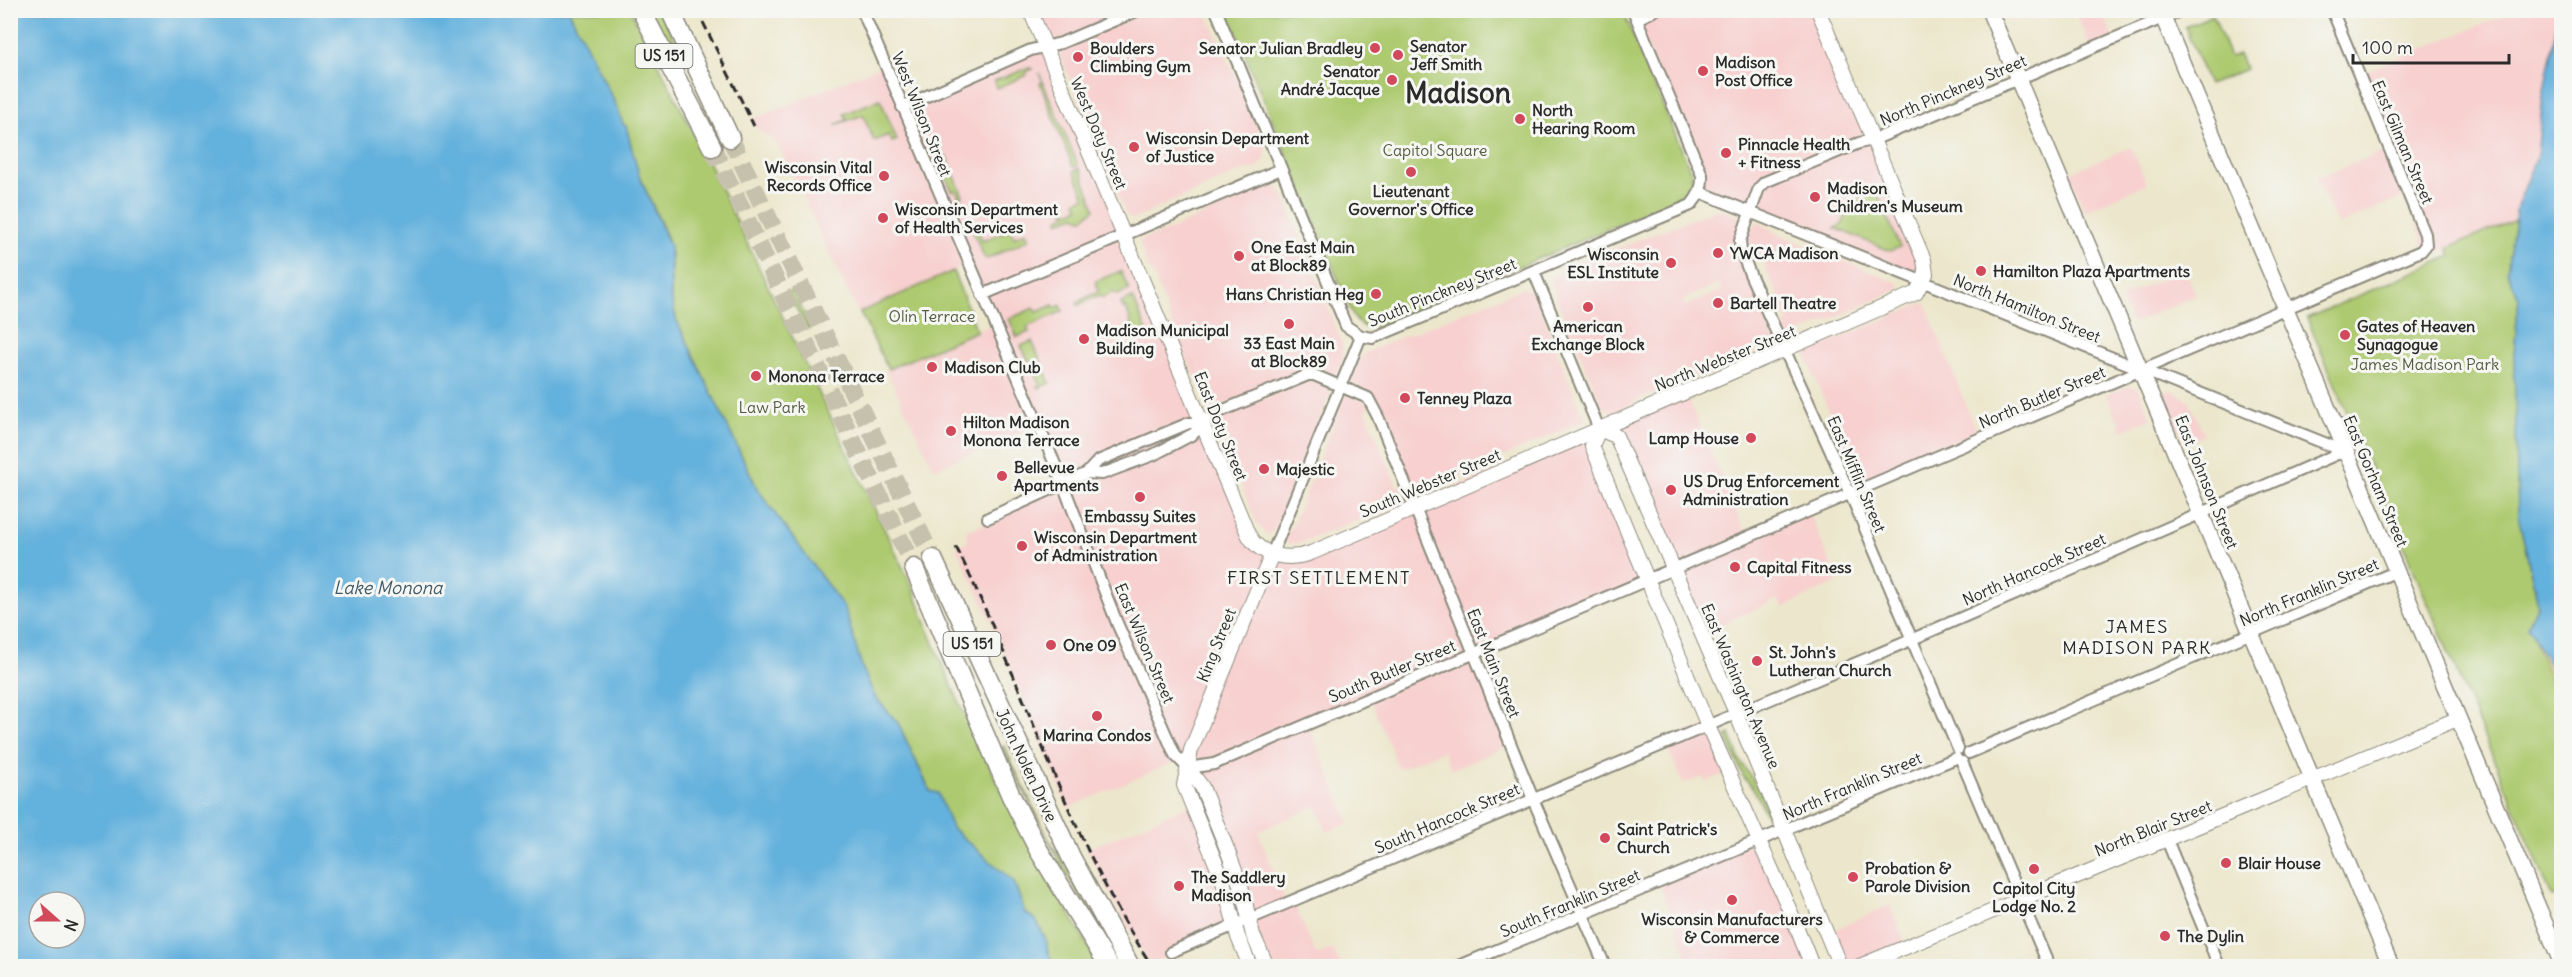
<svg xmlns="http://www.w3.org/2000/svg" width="2572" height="977" font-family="Delius,sans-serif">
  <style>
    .built { fill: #f7d0cf; fill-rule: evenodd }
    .green { fill: #adca70; stroke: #6c7a4e; stroke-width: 1.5 }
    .sand { fill: #eeda9e; stroke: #8c8264; stroke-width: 1.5 }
    .water { fill: #64b1dd; stroke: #486e84; stroke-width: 1.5; fill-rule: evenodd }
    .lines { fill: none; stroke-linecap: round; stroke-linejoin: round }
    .primary-tunnel { stroke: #c5c1ac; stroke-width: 18; stroke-dasharray: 18 9; stroke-linecap: butt }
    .minor-casing { stroke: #8c897c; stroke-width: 14 }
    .tertiary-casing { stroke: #8c897c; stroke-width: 16 }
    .secondary-casing { stroke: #8c897c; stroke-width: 18 }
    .primary-casing { stroke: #8c897c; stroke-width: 21 }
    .minor { stroke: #fff; stroke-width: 10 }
    .tertiary { stroke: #fff; stroke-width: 14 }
    .secondary { stroke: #fff; stroke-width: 15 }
    .primary { stroke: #fff; stroke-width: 18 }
    .rail { stroke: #2b2b2b; stroke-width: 3; stroke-dasharray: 9 4.5; stroke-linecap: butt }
    .poi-dot { fill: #d1495b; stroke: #f6f6f2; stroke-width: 2 }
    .labels { text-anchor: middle; stroke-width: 6; stroke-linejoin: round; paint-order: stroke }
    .shield { fill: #f6f6f2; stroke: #686867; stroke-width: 1.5 }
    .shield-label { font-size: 15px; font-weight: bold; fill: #2b2b2b }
    .poi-label { font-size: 16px; font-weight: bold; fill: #2b2b2b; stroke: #f6f6f2; text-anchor: start }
    .street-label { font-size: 16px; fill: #2b2b2b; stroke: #f6f6f2 }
    .park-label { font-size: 16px; fill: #525b40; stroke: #f6f6f2 }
    .neighbourhood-label { font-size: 18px; letter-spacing: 1.5px; fill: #2b2b2b; stroke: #f6f6f2 }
    .water-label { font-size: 18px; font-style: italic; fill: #3f5a69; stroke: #f6f6f2 }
    .town-label { font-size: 28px; font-weight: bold; fill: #2b2b2b; stroke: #f6f6f2 }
  </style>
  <rect width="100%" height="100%" fill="#f6f6f2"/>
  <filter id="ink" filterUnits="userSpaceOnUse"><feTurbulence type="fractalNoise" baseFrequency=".0167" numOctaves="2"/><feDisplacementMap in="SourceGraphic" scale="12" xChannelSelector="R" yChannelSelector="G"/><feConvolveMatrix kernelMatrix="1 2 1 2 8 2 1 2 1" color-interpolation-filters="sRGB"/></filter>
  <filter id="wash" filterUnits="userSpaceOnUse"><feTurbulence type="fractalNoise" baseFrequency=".008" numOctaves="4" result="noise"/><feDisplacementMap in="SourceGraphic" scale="24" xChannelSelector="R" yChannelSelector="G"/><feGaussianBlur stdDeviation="1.35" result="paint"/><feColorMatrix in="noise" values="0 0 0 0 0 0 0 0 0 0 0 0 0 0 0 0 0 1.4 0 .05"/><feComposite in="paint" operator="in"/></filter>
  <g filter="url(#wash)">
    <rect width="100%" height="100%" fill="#ece7cc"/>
    <path class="built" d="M1030 11H1139L1046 47 1248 534 1285 557 1685 392 1747 536 1809 511 1838 582 1783 608 1778 599 1701 633 1616 436 1595 438 1647 579 1473 652 1511 744 1452 770 1443 751 1399 769 1369 697 1308 723 1349 823 1327 832 1316 806 1258 832 1286 903 1293 900 1316 955 1333 949 1341 966H1267L1202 787 1179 760 1068 808 990 618 956 547 968 542 966 531 982 525 988 518 1062 484 1038 426 934 469 886 370 993 324 969 264 858 313 777 143 754 126 751 120 885 64 901 106 1045 47Z
      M1149 11H1205L1236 77 1266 151 1265 159 1258 168 1244 170 1133 219 1126 215 1059 52 1063 48Z
      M1633 11H1818L1924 260V282L1700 192 1702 185Z
      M2075 11H2102L2114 39 2091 49Z
      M2515 11H2561V16L2558 19 2543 95 2537 157 2517 206 2515 220 2424 258 2421 251 2424 248 2409 195 2338 225 2316 179 2390 149 2359 74Z
      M2131 147 2147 184 2085 211 2069 173Z
      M1271 186 1279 188 1284 197 1342 343 1343 358 1336 377 1312 369 1211 410 1177 337 1153 273 1147 267 1140 242 1144 238 1159 234Z
      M1718 209 1743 217 1736 237 1775 344 1765 351H1757L1638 400 1617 413H1610L1603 407 1557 301 1551 279 1561 270ZM1719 284 1721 290 1685 306 1683 300Z
      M1757 221 1776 233 1898 283 1900 289 1791 337 1783 331V326L1789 322 1757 248 1746 244 1748 234Z
      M2185 269 2196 295 2132 324 2121 297Z
      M1523 288 1530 291 1537 300 1585 420 1423 493 1415 492 1372 394 1350 382 1360 359 1366 352Z
      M1925 302 1977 433 1860 480 1855 475 1805 353Z
      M1309 380 1329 387 1330 394 1274 530 1267 535 1257 524 1217 425V419Z
      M2130 386 2138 389 2151 418 2122 430 2107 394Z
      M2170 389 2189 401 2204 435 2185 443 2163 394 2165 390Z
      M1347 394 1364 401 1368 406 1366 411 1397 486 1402 488 1403 500 1399 504 1300 543 1288 544 1284 539 1286 535 1292 526 1339 411 1341 398Z
      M1708 726 1729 772 1705 782 1703 777 1683 784 1666 743Z
      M1192 804 1234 925 1150 964 1113 900 1087 849Z
      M1759 840 1812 966H1662L1687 956 1659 882Z
      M1890 905 1907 948 1860 966H1840L1827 933Z"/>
    <path class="green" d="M569 11H631L703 151 914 591C961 723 1029 846 1100 966H1054L1047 949V942L1036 920 1025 913 1014 882 952 828 934 793 930 791 898 723 875 697 862 667 845 609 758 490 676 319 671 296V254L668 239 639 175 617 107Z
      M650 11H661L686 63 679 66Z
      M1227 11H1623L1692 174V188L1679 199 1377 327C1366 330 1358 325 1353 316Z
      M2213 15 2230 57 2239 54 2246 69 2209 85 2185 27Z
      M1029 68 1033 69 1026 72 1027 75 997 88 994 81Z
      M1039 73 1078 165 1073 167 1040 83 1043 82Z
      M880 99 897 140 892 142 889 135 874 141 863 115 835 125 847 120 844 114Z
      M946 156 963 196 959 198 956 190 952 191 938 159Z
      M1080 168 1095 209 1082 219 1075 216 1059 222 1058 219 1066 215 1063 207 1065 206 1068 212 1079 208 1076 201 1085 197 1074 171Z
      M1875 187 1900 247 1890 251 1835 228 1842 225 1851 204 1862 199 1859 194Z
      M972 219 983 241 1010 229 1014 237 1026 232 1029 239 987 259 984 257 971 227 967 228 965 225Z
      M2515 220 2507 271 2519 298 2514 355 2518 515 2538 604 2528 626 2562 687V893L2552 897 2307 318 2451 256 2448 248Z
      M953 271 977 331 888 369 860 312Z
      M1121 271 1129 290 1117 295 1113 292 1103 298 1101 295 1078 305 1077 302 1098 292 1096 281Z
      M792 290 811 327 808 329 787 293Z
      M1133 298 1148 334 1142 337 1140 333 1135 335 1126 307 1123 308 1121 303Z
      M1053 305 1055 308 1061 305 1063 311 1027 327 1029 332 1017 337 1009 319 1034 308 1037 312Z
      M1032 341 1050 383 1038 388 1037 386 1040 384 1021 346Z
      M1730 734C1734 743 1737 756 1742 764 1752 779 1769 800 1768 818L1753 788 1744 778 1726 736Z
      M1004 746 1049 840 1073 876 1121 966 1061 865 1002 747Z"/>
    <path class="sand" d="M2534 639 2539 643 2561 687V705Z"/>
    <path class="water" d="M10 11H569L617 107 623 124 626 126 639 175 670 246 671 296 676 319 758 490 845 609 862 667 875 697 898 723 930 791 938 793 952 828 1014 882 1025 913 1036 920 1047 943V949L1054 966H11ZM39 902H75V938H39Z
      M2561 16V687L2528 626 2538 604 2518 515 2514 355 2519 298 2507 271 2517 206 2537 157 2543 95 2558 19Z"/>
  </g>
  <g filter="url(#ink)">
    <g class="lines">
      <path class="primary-tunnel" d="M730 138 933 559
        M712 147 914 568"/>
      <g class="minor-casing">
        <path id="minor" d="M862 10 1057 469 1117 623 1175 755 1188 768 1214 764 2421 251 2426 245 2425 234 2332 10
          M1216 10 1346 326 1361 336 1373 338 1691 205C1699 196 1703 187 1702 175L1633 10
          M1637 19 1655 10
          M902 107 1031 50 1061 43 1139 10
          M1700 192 2344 451
          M1534 272 1599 429
          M982 295 1281 169
          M1087 473 1098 461 1189 423H1202
          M988 518 1087 473 1102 474 1153 455 1193 434 1214 414 1308 375H1314L1368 398 1378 417 1533 799 1605 966
          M1272 554 1361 336
          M1958 749 1856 507 1750 274 1741 251 1740 241 1759 188 1765 182 1859 143 1873 140 2182 10
          M1969 753 2395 572
          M1962 762 2049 966
          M2167 840 2219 966
          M1171 952 1899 645 2344 451
          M1459 966 1956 758"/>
      </g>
      <g class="tertiary-casing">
        <path id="tertiary" d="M1030 10 1248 534C1260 557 1289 561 1311 553L1916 293 1926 274 1924 260 1818 10
          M1599 429 1616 436 1736 713 1840 966
          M1599 429 1592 446 1708 726 1791 913 1812 966
          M1188 768 1202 787 1227 849 1242 890 1253 935 1267 966
          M1250 966 1238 937 1223 881 1184 785 1191 750 1272 554
          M1860 966 2457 719"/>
      </g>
      <g class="secondary-casing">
        <path id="secondary" d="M1989 10 2391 966
          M2160 10 2562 964"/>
      </g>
      <g class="primary-casing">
        <path id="primary" d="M641 10 712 147
          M670 10 730 138
          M933 559 1071 857 1130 966
          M914 568 1011 796 1038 849 1109 966"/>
      </g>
      <use href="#minor" class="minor"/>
      <use href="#tertiary" class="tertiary"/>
      <use href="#secondary" class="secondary"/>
      <use href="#primary" class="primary"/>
      <path class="rail" d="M697 10 754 126
        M956 547C1025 685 1067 837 1152 966"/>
    </g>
  </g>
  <g class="poi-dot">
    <circle cx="1375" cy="48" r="6"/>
    <circle cx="1398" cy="55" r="6"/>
    <circle cx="1078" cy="57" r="6"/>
    <circle cx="1703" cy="71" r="6"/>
    <circle cx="1392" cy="80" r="6"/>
    <circle cx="1520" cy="119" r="6"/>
    <circle cx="1134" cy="147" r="6"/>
    <circle cx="1726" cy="153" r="6"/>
    <circle cx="1411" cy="172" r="6"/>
    <circle cx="884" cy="176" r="6"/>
    <circle cx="1815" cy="197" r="6"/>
    <circle cx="883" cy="218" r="6"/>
    <circle cx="1718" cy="253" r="6"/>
    <circle cx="1239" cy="256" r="6"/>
    <circle cx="1671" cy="263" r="6"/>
    <circle cx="1981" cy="271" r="6"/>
    <circle cx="1376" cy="294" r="6"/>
    <circle cx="1718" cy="303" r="6"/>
    <circle cx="1588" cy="307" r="6"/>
    <circle cx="1289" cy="324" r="6"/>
    <circle cx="2345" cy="335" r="6"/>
    <circle cx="1084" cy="339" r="6"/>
    <circle cx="932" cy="367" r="6"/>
    <circle cx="756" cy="376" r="6"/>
    <circle cx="1405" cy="398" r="6"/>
    <circle cx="951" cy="431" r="6"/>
    <circle cx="1751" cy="438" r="6"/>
    <circle cx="1264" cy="469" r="6"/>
    <circle cx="1002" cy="476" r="6"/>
    <circle cx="1671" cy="490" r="6"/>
    <circle cx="1140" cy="497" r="6"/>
    <circle cx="1022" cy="546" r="6"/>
    <circle cx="1735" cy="567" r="6"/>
    <circle cx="1051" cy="645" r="6"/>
    <circle cx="1757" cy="661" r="6"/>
    <circle cx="1097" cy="716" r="6"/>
    <circle cx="1605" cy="838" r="6"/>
    <circle cx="2226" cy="863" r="6"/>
    <circle cx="2034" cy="869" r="6"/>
    <circle cx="1853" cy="877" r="6"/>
    <circle cx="1179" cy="886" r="6"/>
    <circle cx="1732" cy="900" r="6"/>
    <circle cx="2165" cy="936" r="6"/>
  </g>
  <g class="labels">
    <g class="shield">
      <rect x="635.5" y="44" width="57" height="24" rx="4.5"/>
      <rect x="943.5" y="632" width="57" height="24" rx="4.5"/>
    </g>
    <g class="shield-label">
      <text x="664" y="61">US 151</text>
      <text x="972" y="649">US 151</text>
    </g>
    <g class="poi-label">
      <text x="1410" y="52">Senator<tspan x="1410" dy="18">Jeff Smith</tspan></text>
      <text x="1090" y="54">Boulders<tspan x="1090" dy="18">Climbing Gym</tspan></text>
      <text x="1363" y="54" text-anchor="end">Senator Julian Bradley</text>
      <text x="1715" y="68">Madison<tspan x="1715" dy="18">Post Office</tspan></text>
      <text x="1380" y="77" text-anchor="end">Senator<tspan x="1380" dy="18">André Jacque</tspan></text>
      <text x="1532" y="116">North<tspan x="1532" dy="18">Hearing Room</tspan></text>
      <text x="1146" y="144">Wisconsin Department<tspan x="1146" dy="18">of Justice</tspan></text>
      <text x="1738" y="150">Pinnacle Health<tspan x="1738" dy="18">+ Fitness</tspan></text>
      <text x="872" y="173" text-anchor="end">Wisconsin Vital<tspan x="872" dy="18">Records Office</tspan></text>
      <text x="1827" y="194">Madison<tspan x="1827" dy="18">Children's Museum</tspan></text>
      <text x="1411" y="197" text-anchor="middle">Lieutenant<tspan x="1411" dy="18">Governor's Office</tspan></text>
      <text x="895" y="215">Wisconsin Department<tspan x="895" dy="18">of Health Services</tspan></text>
      <text x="1251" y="253">One East Main<tspan x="1251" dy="18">at Block89</tspan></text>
      <text x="1730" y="259">YWCA Madison</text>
      <text x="1659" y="260" text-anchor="end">Wisconsin<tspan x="1659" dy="18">ESL Institute</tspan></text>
      <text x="1993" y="277">Hamilton Plaza Apartments</text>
      <text x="1364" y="300" text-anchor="end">Hans Christian Heg</text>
      <text x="1730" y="309">Bartell Theatre</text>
      <text x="1588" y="332" text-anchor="middle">American<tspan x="1588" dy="18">Exchange Block</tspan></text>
      <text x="2357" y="332">Gates of Heaven<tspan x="2357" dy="18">Synagogue</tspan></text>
      <text x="1096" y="336">Madison Municipal<tspan x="1096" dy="18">Building</tspan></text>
      <text x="1289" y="349" text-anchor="middle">33 East Main<tspan x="1289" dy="18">at Block89</tspan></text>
      <text x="944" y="373">Madison Club</text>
      <text x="768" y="382">Monona Terrace</text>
      <text x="1417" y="404">Tenney Plaza</text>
      <text x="963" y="428">Hilton Madison<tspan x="963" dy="18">Monona Terrace</tspan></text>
      <text x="1739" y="444" text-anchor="end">Lamp House</text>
      <text x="1014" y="473">Bellevue<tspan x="1014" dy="18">Apartments</tspan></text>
      <text x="1276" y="475">Majestic</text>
      <text x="1683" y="487">US Drug Enforcement<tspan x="1683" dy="18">Administration</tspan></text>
      <text x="1140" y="522" text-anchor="middle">Embassy Suites</text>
      <text x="1034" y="543">Wisconsin Department<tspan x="1034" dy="18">of Administration</tspan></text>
      <text x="1747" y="573">Capital Fitness</text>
      <text x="1063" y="651">One 09</text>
      <text x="1769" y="658">St. John's<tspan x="1769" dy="18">Lutheran Church</tspan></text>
      <text x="1097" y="741" text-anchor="middle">Marina Condos</text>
      <text x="1617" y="835">Saint Patrick's<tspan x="1617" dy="18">Church</tspan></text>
      <text x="2238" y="869">Blair House</text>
      <text x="1865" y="874">Probation &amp;<tspan x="1865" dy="18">Parole Division</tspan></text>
      <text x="1191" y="883">The Saddlery<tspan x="1191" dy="18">Madison</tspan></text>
      <text x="2034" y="894" text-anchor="middle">Capitol City<tspan x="2034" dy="18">Lodge No. 2</tspan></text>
      <text x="1732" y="925" text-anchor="middle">Wisconsin Manufacturers<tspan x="1732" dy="18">&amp; Commerce</tspan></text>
      <text x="2177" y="942">The Dylin</text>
    </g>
    <g class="street-label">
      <text transform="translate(1953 90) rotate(-23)" y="6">North Pinckney Street</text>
      <text transform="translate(922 114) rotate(68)" y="6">West Wilson Street</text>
      <text transform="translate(1099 133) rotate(67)" y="6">West Doty Street</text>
      <text transform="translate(2403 142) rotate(67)" y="6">East Gilman Street</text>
      <text transform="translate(1442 292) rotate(-22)" y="6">South Pinckney Street</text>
      <text transform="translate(2027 308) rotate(22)" y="6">North Hamilton Street</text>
      <text transform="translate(1725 358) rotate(-22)" y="6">North Webster Street</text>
      <text transform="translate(2042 397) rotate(-23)" y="6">North Butler Street</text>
      <text transform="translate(1221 426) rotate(68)" y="6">East Doty Street</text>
      <text transform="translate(1857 474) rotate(67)" y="6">East Mifflin Street</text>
      <text transform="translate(2376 481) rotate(67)" y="6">East Gorham Street</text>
      <text transform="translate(2207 482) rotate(68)" y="6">East Johnson Street</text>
      <text transform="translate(1430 483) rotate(-23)" y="6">South Webster Street</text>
      <text transform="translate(2034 569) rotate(-24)" y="6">North Hancock Street</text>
      <text transform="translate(2309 592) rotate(-23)" y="6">North Franklin Street</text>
      <text transform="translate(1145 643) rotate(67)" y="6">East Wilson Street</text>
      <text transform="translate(1216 645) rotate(-68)" y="6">King Street</text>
      <text transform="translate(1494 663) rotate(68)" y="6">East Main Street</text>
      <text transform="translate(1392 671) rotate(-23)" y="6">South Butler Street</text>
      <text transform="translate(1741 686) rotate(67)" y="6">East Washington Avenue</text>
      <text transform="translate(1027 765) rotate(65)" y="6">John Nolen Drive</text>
      <text transform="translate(1852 786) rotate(-23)" y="6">North Franklin Street</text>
      <text transform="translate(1447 818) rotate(-23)" y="6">South Hancock Street</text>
      <text transform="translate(2153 828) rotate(-22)" y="6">North Blair Street</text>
      <text transform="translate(1570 903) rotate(-23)" y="6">South Franklin Street</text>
    </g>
    <g class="park-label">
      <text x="1435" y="156">Capitol Square</text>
      <text x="932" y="322">Olin Terrace</text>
      <text x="2425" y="370">James Madison Park</text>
      <text x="772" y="413">Law Park</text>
    </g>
    <g class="neighbourhood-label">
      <text x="1319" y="584">FIRST SETTLEMENT</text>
      <text x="2137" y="633">JAMES<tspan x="2137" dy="21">MADISON PARK</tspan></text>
    </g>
    <g class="water-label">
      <text x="388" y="594">Lake Monona</text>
    </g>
    <g class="town-label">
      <text x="1458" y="103">Madison</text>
    </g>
  </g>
  <rect width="2572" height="977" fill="none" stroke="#f6f6f2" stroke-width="36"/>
  <g transform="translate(57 920) rotate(111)"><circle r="28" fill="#f6f6f2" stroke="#a5a5a2" stroke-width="1.5"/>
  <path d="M0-4.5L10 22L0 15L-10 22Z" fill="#d1495b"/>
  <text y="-9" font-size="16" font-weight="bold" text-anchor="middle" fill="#2b2b2b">N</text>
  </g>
  <path d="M2353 54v9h156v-9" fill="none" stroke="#2b2b2b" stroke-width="3"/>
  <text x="2362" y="54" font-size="18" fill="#2b2b2b" stroke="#f6f6f2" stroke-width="4.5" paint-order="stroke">100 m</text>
</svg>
